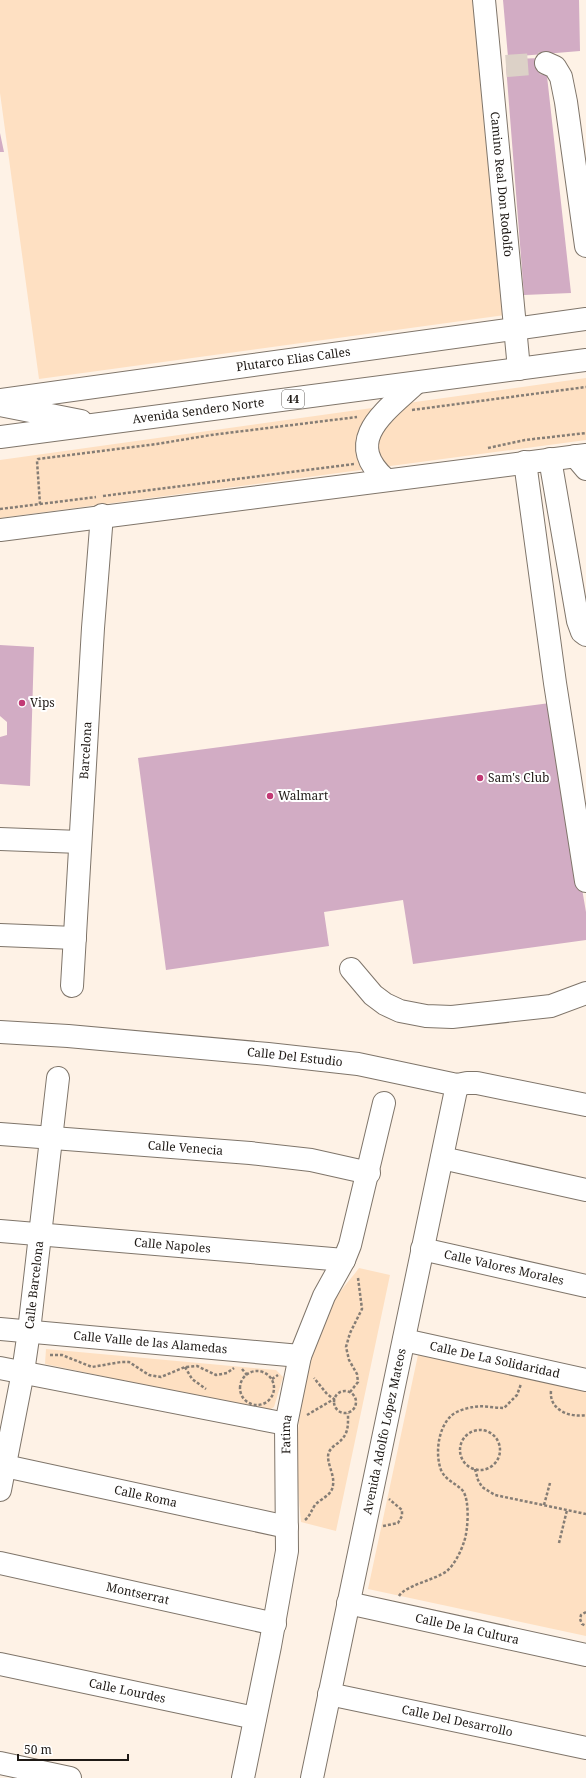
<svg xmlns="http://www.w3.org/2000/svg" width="586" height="1778" font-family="'Noto Serif',serif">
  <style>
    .green { fill: #fee0c2 }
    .building { fill: #d2acc4 }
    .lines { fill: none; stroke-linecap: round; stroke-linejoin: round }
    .minor-tunnel { stroke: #dcd1c7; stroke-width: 22; stroke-dasharray: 22 11; stroke-linecap: butt }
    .minor-casing { stroke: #7f756a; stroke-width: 24 }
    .major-casing { stroke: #7f756a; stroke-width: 24 }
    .path { stroke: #857d75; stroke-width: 2.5; stroke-dasharray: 3 2; stroke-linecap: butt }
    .minor { stroke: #fff; stroke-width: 22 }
    .major { stroke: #fff; stroke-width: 22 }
    .poi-dot { fill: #c23975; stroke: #fff; stroke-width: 1.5 }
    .labels { text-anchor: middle; stroke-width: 4; stroke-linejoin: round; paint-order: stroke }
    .shield { fill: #fff; stroke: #625e5b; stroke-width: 1 }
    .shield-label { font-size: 11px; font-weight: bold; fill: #1e1915 }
    .street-label { font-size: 12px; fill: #1e1915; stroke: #fff }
    .poi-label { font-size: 12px; fill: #1e1915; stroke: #fff; text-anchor: start }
  </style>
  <rect width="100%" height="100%" fill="#fef2e6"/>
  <path class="green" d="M0 0H478L505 315 39 379 0 93Z
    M586 378V440L0 518V460Z
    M359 1268 390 1275 336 1531 301 1522C293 1448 296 1370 333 1303 340 1290 351 1279 359 1268Z
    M46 1349 276 1370 283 1377 274 1407 268 1411 45 1364Z
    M418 1355 586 1391V1636L368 1589Z"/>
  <path class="building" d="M503 0H579L580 51 508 57Z
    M545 58 571 293 524 295 506 66V59Z
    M0 133 4 152H0Z
    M0 645 34 647 30 786 0 784V737L7 735V722L0 716Z
    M550 703 586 912V940L413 964 403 900 324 912 329 946 166 970 138 758Z"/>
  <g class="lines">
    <path class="minor-tunnel" d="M506 66 546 63"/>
    <g class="minor-casing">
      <g id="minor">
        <path id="s1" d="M484 0 519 369"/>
        <path d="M546 63 555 67 561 77 566 102 586 246"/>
        <path id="s2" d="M0 400 586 319"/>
        <path d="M575 456 586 469"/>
        <path d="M550 459 578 621 582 632 586 635"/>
        <path d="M525 462 555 683 586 881"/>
        <path d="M0 839 80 842"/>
        <path d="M0 935 75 938"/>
        <path d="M351 969 373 995 385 1004 400 1011 426 1016 452 1017 551 1006 586 993"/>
        <path id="s3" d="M72 986 93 628 102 515"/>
        <path id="s4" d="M0 1032 68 1036 268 1054 358 1064 457 1085 467 1083H477L586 1105"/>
        <path id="s5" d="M0 1134 250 1153 311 1160 369 1173"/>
        <path d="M442 1158 586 1190"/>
        <path id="s6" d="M0 1231 344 1260"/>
        <path id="s7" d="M422 1249 586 1286"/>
        <path id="s8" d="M0 1329 300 1356"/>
        <path id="s9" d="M404 1340 586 1380"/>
        <path d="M0 1368 286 1424"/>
        <path id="s10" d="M5 1466 287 1527"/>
        <path id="s11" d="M0 1490 23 1372 29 1331 58 1078"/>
        <path id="s12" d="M0 1563 275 1624"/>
        <path id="s13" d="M348 1603 586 1655"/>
        <path id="s14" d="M0 1664 255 1718"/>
        <path id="s15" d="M329 1694 586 1748"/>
        <path d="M0 1763 70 1778"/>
        <path id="s16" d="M243 1778 270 1646 287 1551 286 1424 300 1356 324 1296 344 1260 350 1245 384 1103"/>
        <path id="s17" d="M312 1778 457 1085"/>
      </g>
    </g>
    <g class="major-casing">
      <g id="major">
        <path d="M0 405 81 421"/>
        <path id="s18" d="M0 437 586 360"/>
        <path d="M385 479C342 440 386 411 416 383"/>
        <path d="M0 530 586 455"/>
      </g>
    </g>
    <path class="path" d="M412 410 586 387
      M488 448 525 440 586 433
      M103 496 354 464
      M40 504 96 497
      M0 509 40 504 37 461 38 459 157 444 211 435 357 417
      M50 1355H62L92 1367 121 1362H129L149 1375 161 1377 185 1367 197 1366 216 1375 227 1373 234 1368
      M185 1367 192 1379 206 1389
      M242 1369 247 1375
      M240 1388a17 17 0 1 1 34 0a17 17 0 1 1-34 0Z
      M272 1379 278 1375
      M334 1402a11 11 0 1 1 22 0a11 11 0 1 1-22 0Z
      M551 1391C549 1410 570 1418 586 1415
      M350 1392 358 1382 357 1374 349 1360 346 1347 350 1333 362 1309 358 1278
      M307 1415 334 1399 327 1394 314 1378
      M460 1450a20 20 0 1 1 40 0a20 20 0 1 1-40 0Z
      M475 1469 478 1480 482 1487 495 1495 586 1514
      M544 1505 550 1483
      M305 1520C310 1516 311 1511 315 1505 321 1498 332 1496 333 1485 335 1474 325 1461 329 1452 331 1448 335 1445 338 1443 349 1434 348 1426 348 1413
      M383 1526 398 1523 402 1516V1510L389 1499
      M559 1543 567 1510
      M399 1596C406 1585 435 1580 447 1571 455 1564 461 1551 464 1542 468 1531 470 1501 463 1491 456 1483 446 1481 441 1470 435 1454 438 1428 451 1416 456 1411 467 1408 473 1407 483 1405 494 1408 504 1408L517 1395 521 1384
      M586 1612 581 1615 580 1619 582 1624 586 1626"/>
    <use href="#minor" class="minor"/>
    <use href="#major" class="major"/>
  </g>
  <g class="poi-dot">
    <circle cx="22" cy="703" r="4"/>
    <circle cx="480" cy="778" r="4"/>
    <circle cx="270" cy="796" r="4"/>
  </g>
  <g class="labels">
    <rect class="shield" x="282" y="390" width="22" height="18" rx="3"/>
    <g class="shield-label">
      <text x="293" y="403">44</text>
    </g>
    <g class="street-label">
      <text dy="4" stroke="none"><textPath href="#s1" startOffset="185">Camino Real Don Rodolfo</textPath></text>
      <text dy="4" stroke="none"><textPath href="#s2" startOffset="296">Plutarco Elias Calles</textPath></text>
      <text dy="4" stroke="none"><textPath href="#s18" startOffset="200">Avenida Sendero Norte</textPath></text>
      <text dy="4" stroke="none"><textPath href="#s3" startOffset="236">Barcelona</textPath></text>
      <text dy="4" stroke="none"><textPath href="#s4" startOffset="296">Calle Del Estudio</textPath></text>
      <text dy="4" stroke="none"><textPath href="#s5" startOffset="186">Calle Venecia</textPath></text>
      <text dy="4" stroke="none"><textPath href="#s6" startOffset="173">Calle Napoles</textPath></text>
      <text dy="4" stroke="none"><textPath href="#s7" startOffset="84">Calle Valores Morales</textPath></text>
      <text dy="4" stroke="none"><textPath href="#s11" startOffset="208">Calle Barcelona</textPath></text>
      <text dy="4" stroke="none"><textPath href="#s8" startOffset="151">Calle Valle de las Alamedas</textPath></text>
      <text dy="4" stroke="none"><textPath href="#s9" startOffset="93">Calle De La Solidaridad</textPath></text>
      <text dy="4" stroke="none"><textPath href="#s17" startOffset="354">Avenida Adolfo López Mateos</textPath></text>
      <text dy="4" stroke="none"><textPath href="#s16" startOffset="348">Fatima</textPath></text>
      <text dy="4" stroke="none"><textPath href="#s10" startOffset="144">Calle Roma</textPath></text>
      <text dy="4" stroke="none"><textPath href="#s12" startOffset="141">Montserrat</textPath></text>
      <text dy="4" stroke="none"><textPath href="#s13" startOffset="122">Calle De la Cultura</textPath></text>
      <text dy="4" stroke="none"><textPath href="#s14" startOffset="130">Calle Lourdes</textPath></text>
      <text dy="4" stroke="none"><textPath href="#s15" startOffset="131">Calle Del Desarrollo</textPath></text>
    </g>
    <g class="poi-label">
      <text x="30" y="707">Vips</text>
      <text x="488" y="782">Sam's Club</text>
      <text x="278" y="800">Walmart</text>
    </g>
  </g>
  <path d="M18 1754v6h110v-6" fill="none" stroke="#1e1915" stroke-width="2"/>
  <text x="24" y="1754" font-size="12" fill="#1e1915" stroke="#ffffff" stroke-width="3" paint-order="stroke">50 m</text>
</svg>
